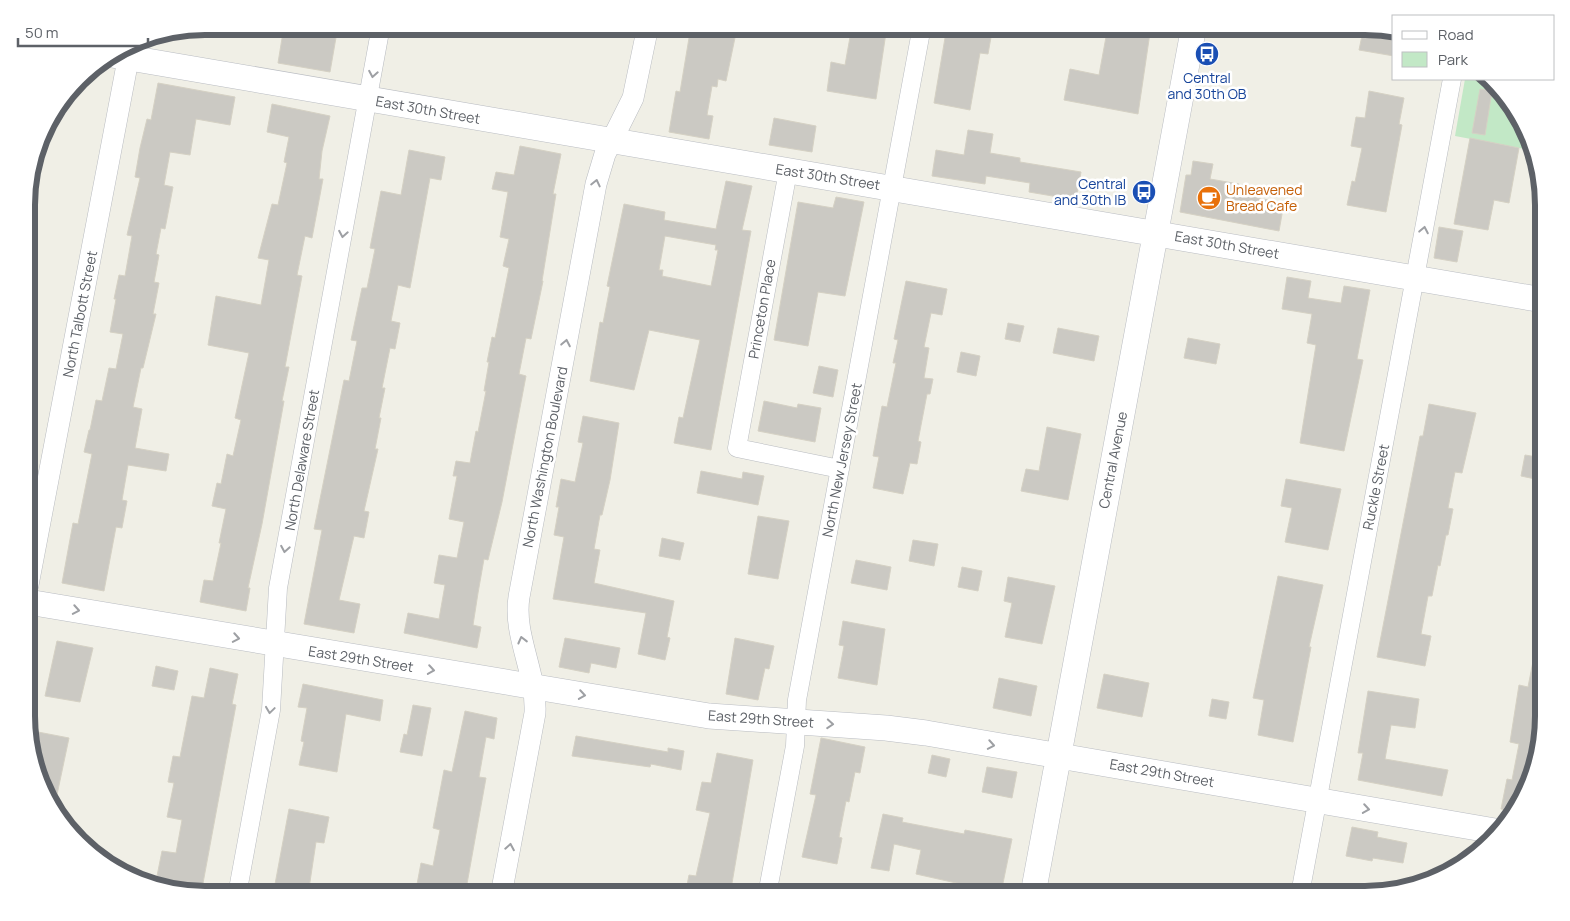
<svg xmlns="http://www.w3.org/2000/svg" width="1570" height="921" font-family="Manrope,sans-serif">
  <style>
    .green { fill: #c2e8c6 }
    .building { fill: #cbc9c3; stroke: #d5d1c4; fill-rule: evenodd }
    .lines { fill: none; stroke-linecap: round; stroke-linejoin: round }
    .minor-casing { stroke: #b8bbc0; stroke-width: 19 }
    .tertiary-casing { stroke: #b8bbc0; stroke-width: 22 }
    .secondary-casing { stroke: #b9bcc2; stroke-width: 26 }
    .minor { stroke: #fff; stroke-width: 18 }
    .tertiary { stroke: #fff; stroke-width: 21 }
    .secondary { stroke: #fff; stroke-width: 25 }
    .oneway { stroke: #9ea0a4 }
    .labels { text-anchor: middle; stroke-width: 5; stroke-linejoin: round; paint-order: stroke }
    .transit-label { font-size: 14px; fill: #164399; stroke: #fff }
    .street-label { font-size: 14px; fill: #5d6167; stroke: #fff }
    .food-label { font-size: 14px; fill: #c56008; stroke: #fff; text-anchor: start }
    .rim { fill: none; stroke: #5d6167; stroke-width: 6 }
  </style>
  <rect width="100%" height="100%" fill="#f0efe6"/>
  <path class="green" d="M1465 79H1483L1520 115 1530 150 1455 136Z"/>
  <path class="building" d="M284 26H338L330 72 278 63Z
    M691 26 737 28 726 81 718 79 717 87 712 86 707 115 713 116 709 139 669 132 676 91 680 92Z
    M852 26H887L876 99 827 91 831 62 845 65Z
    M947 26H993L988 54 980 53 970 110 934 103Z
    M1108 26H1151L1138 114 1064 100 1070 69 1099 75Z
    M1364 26 1394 34V56L1359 50Z
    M158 83 235 97 230 125 196 119 190 155 170 152 164 185 173 187 165 229 161 228 156 254 159 255 154 282 159 283 153 314H156L143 368H141L133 407 142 409 135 448 169 454 166 471 128 465 122 500 127 501 122 528 116 527 104 591 62 583 73 523 78 524 92 454 84 452 89 430H90L96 400 102 401 109 368 116 369 123 334 110 332 116 299H114L119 275 125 276 132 236 127 235 140 178 135 177 140 148 147 119 151 120Z
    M1480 89 1492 91 1485 135 1472 133Z
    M1369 91 1404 98 1399 124 1402 125 1386 212 1347 205 1352 181 1355 182 1362 148 1351 146 1356 117 1365 118Z
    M272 104 330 116 322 151 319 179H323L312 238 305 236 297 275 302 276 285 367H289L282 401H284L262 524 248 588H250L246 611 200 602 204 580 213 581 221 543H219L226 509 212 506 217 483 221 484 227 454 233 456 241 420 235 418 249 353 208 345 216 296 261 305 269 260 258 258 272 204 278 205 287 163 284 162 289 137 267 132Z
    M774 118 816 126 812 152 769 145Z
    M968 130 993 134 990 153 1020 158V162L1081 172 1076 200 1029 192 1030 183 986 176 985 184 932 176 936 150 964 155Z
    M1470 138 1519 148 1509 203 1494 200 1488 230 1454 224Z
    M520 146 561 154 553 194H556L542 281H543L531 339 526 338 519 374 526 376 502 502 488 560 484 559 478 593 473 625 481 627 477 648 404 633 408 613 439 619 445 585 434 583 439 555 457 558 464 522 449 519 457 476H453L456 461 470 463 476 431 478 432 486 391H484L489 362H487L492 337 495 338 509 268 503 266 509 239 500 237 508 192 492 189 496 172 514 175Z
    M409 150 445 157 441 180 430 178 410 288 398 285 391 321 400 323 395 349 390 348 382 388H385L379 418H381L375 449H378L364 511 369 512 364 538 354 536 339 600 360 604 354 633 304 624 322 530 314 529 344 380 349 381 357 341 351 340 362 288H367L375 249 370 248 381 191 401 195Z
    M1193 161 1213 164 1210 179 1239 184 1237 194 1284 203 1279 231 1180 212 1186 175H1191Z
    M726 181 752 186 742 230 751 231 711 450 674 443 679 417 683 418 700 340 649 330 634 390 590 381 600 322 603 323 610 287 607 286 624 204 665 212 664 220 716 229ZM665 236 716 245 715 250H718L711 286 662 276 663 270H659Z
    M836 197 864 202 845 296 818 292 808 346 774 340 798 202 833 208Z
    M1439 227 1463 231 1457 262 1434 258Z
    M1287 277 1311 281 1308 298 1341 303 1344 286 1370 290 1357 359 1363 360 1344 451 1300 443 1316 345 1307 343 1312 314 1282 309Z
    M906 281 947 289 942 315 931 313 924 347 929 348 924 378 933 379 930 394H927L918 441 921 442 917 464 910 463 903 494 873 488 879 457 873 456 882 406 887 407 896 363H893L898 340 894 339Z
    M1008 323 1024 326 1020 342 1005 339Z
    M1058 328 1099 336 1094 361 1053 353Z
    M1188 338 1220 344 1216 364 1184 358Z
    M961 352 980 356 976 376 957 372Z
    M819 366 838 370 833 397 813 393Z
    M764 401 797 408 798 404 821 408 815 442 758 431Z
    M1429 404 1476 413 1462 473 1455 472 1448 508 1453 509 1448 535H1446L1440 566 1438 565 1432 596H1428L1421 634 1431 636 1425 666 1377 657 1420 436H1423Z
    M583 416 619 423 610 480 602 515H600L594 549 600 550 594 583 674 601 667 637 670 638 665 660 638 654 646 613 553 599 564 537 554 535 559 507H556L561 479 575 482 583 443 578 442Z
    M1047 427 1081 434 1068 500 1021 491 1026 469 1039 471Z
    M1525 455 1543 458 1540 480 1521 476Z
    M701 471 742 479 743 472 764 476 758 505 697 493Z
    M1286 479 1341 489 1328 550 1285 542 1292 508 1281 506Z
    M758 516 789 521 778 579 748 574Z
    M662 538 684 543 680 560 659 556Z
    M913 540 938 544 934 566 909 561Z
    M856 560 891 567 887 590 851 583Z
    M962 567 982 571 978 591 958 587Z
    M1278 576 1323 585 1309 647H1311L1293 742 1258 735 1264 700 1253 698Z
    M1008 577 1055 586 1042 644 1005 637 1012 603 1004 601Z
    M843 621 885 629 877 685 838 678 844 646 839 645Z
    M565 638 620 648 616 668 591 663 589 673 559 667Z
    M735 638 774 646 769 669 765 668 758 700 726 694Z
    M57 641 93 648 80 702 45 696Z
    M1537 641H1543V727L1520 806 1514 811 1501 809 1507 779 1512 780 1519 744 1510 742 1519 685 1528 687Z
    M156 666 178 671 174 690 152 686Z
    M210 668 238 674 232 704 236 705 201 894 156 881 162 851 176 853 182 820 167 817 174 783 168 782 173 756 180 757 192 696 204 698Z
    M1104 674 1149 683 1142 717 1097 708Z
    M999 678 1037 686 1031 716 993 708Z
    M303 684 383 700 380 721 346 714 337 772 299 765 304 742 301 741 307 708 298 707Z
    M1368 691 1419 699 1415 728 1391 725 1385 759 1448 770 1442 796 1358 780 1363 753H1358Z
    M1212 699 1229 702 1226 719 1209 716Z
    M413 705 431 708 422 756 400 752 404 734 407 735Z
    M465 711 497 718 494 739 486 737 479 777 486 778 465 895H415L421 863 433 866 440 830 433 828 444 770 452 772Z
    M38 732 69 738 54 809 33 754Z
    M576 736 668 752V748L684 751 681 770 651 764 650 767 572 756Z
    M821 738 865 747 860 773 855 772 849 802 846 801 839 837 842 838 837 864 802 857 816 795 810 794Z
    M717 753 753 760 730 895H685L689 875 696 876 710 813 696 810 702 782 711 783Z
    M932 755 950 759 946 777 928 773Z
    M987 767 1017 772 1012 798 982 792Z
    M289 809 329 817 324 843 316 842 308 895H273Z
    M883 814 903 818 902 822 964 834 965 830 1012 839 1001 893 916 874 921 850 894 844 889 871 871 868Z
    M1352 827 1378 832 1377 837 1407 843 1403 863 1373 858 1372 861 1346 856Z"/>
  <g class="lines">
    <g class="minor-casing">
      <path id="minor" d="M788 171 737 448 840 469
        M1300 894 1452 79
        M237 895 271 710 278 588 381 26
        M767 895 795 746 797 700 922 26"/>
    </g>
    <g class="tertiary-casing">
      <path id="tertiary" d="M28 585 131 44
        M501 895 535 713C537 673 513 636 519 597L596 184 605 154 633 98 648 26"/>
    </g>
    <g class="secondary-casing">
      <path id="secondary" d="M112 55 1543 300
        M28 602 709 716 886 728 926 733 1495 831
        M1033 894 1194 26"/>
    </g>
    <use href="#minor" class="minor"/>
    <use href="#tertiary" class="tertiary"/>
    <use href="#secondary" class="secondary"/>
  </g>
  <defs><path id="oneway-chevron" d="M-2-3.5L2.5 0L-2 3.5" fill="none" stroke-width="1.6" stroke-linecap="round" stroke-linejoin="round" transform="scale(1.25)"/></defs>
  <g class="oneway">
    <use href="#oneway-chevron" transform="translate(373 74) rotate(100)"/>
    <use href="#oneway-chevron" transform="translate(596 183) rotate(-77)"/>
    <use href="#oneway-chevron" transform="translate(1424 230) rotate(-79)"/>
    <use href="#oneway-chevron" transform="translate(343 234) rotate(100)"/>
    <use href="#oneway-chevron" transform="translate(566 343) rotate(-79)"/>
    <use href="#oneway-chevron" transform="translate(285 549) rotate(100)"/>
    <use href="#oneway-chevron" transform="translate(76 610) rotate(10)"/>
    <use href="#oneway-chevron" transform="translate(236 638) rotate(10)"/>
    <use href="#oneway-chevron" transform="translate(522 640) rotate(-104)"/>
    <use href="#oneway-chevron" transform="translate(431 670) rotate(9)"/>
    <use href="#oneway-chevron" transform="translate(582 695) rotate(9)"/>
    <use href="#oneway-chevron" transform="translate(270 710) rotate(98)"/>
    <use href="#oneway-chevron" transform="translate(830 724) rotate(4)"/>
    <use href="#oneway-chevron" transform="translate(991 745) rotate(10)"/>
    <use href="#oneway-chevron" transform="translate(1366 809) rotate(9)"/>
    <use href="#oneway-chevron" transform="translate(510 847) rotate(-80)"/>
  </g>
  <defs>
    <g id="bus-disc" transform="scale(1.25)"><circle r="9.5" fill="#1a4fb4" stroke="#fff"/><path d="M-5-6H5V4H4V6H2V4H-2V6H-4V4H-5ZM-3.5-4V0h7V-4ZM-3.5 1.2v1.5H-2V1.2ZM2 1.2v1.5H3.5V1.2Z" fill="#fff"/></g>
    <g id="cafe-disc" transform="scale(1.25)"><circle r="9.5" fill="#e8710a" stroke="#fff"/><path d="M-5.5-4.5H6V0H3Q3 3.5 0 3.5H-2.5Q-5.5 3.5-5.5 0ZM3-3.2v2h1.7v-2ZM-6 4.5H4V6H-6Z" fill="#fff"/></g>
  </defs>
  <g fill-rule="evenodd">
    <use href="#bus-disc" x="1207" y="54"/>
    <use href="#bus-disc" x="1144" y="192"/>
    <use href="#cafe-disc" x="1209" y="198"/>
  </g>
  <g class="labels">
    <g class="transit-label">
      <text x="1207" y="83">Central<tspan x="1207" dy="16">and 30th OB</tspan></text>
      <text x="1126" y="189" text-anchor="end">Central<tspan x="1126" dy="16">and 30th IB</tspan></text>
    </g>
    <g class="street-label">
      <text transform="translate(428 110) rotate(10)" y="5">East 30th Street</text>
      <text transform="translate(828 177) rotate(9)" y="5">East 30th Street</text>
      <text transform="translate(1227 245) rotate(10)" y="5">East 30th Street</text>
      <text transform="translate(762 309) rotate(-80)" y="5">Princeton Place</text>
      <text transform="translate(80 314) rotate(-79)" y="5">North Talbott Street</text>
      <text transform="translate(545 457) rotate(-79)" y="5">North Washington Boulevard</text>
      <text transform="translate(302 460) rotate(-80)" y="5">North Delaware Street</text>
      <text transform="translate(842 460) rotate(-79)" y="5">North New Jersey Street</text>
      <text transform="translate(1113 460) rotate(-79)" y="5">Central Avenue</text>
      <text transform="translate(1376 487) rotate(-79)" y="5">Ruckle Street</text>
      <text transform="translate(361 659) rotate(9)" y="5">East 29th Street</text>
      <text transform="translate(761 719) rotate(4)" y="5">East 29th Street</text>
      <text transform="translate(1162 773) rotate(10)" y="5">East 29th Street</text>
    </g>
    <g class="food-label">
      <text x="1226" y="195">Unleavened<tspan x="1226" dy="16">Bread Cafe</tspan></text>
    </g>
  </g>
  <path d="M0 0H1570V921H0ZM205 35H1365A170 170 0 0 1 1535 205V716A170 170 0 0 1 1365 886H205A170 170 0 0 1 35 716V205A170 170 0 0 1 205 35Z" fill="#fff" fill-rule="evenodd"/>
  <path class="rim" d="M205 35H1365A170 170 0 0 1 1535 205V716A170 170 0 0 1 1365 886H205A170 170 0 0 1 35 716V205A170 170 0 0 1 205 35Z"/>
  <rect x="1392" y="15" width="162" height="65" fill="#ffffff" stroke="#bec0c2"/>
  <rect x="1402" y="31" width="25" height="8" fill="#ffffff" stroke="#bec0c2"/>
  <text x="1438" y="40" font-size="15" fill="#5d6167">Road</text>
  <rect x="1402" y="52" width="25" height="15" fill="#c2e8c6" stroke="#bec0c2"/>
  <text x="1438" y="65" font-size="15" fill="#5d6167">Park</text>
  <path d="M18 38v8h130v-8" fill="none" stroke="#5d6167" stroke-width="2.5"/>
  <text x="25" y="38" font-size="15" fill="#5d6167" stroke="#ffffff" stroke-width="4" paint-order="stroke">50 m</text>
</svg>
